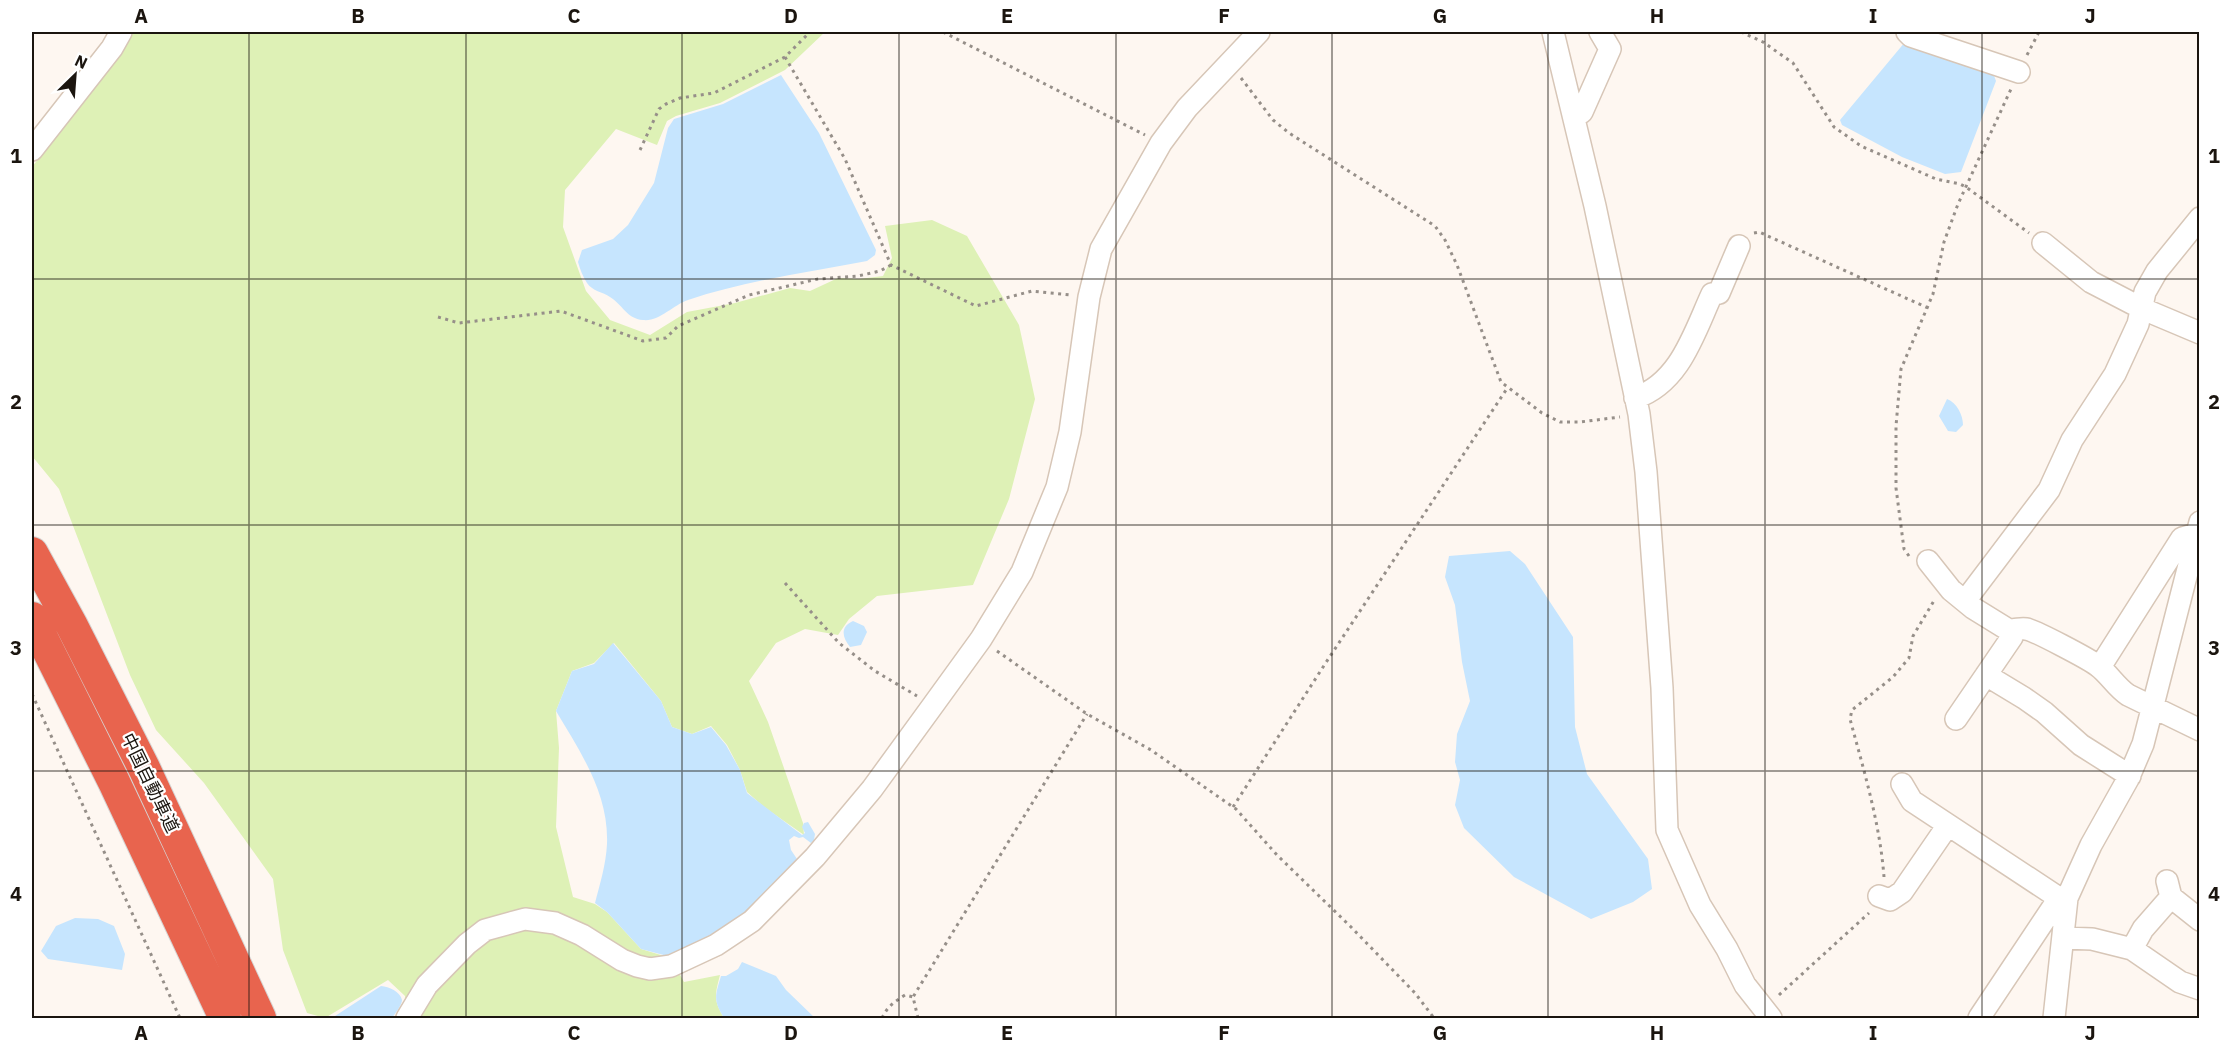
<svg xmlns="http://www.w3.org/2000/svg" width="2231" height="1050" font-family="'IBM Plex Sans','Noto Sans JP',sans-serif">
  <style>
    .green { fill: #def1b6 }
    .water { fill: #c6e5fe }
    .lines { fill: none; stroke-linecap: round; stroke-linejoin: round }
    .minor-casing { stroke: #d7c6b7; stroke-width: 24 }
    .highway-casing { stroke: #d6d5d4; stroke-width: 34 }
    .path { stroke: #968f89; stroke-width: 3; stroke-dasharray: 3 4.5; stroke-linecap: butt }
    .minor { stroke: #fff; stroke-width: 21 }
    .highway { stroke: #e8644e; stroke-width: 32 }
    .grid { fill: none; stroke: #1b150f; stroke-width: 1.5; stroke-opacity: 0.55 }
    .labels { text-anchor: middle; stroke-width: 4.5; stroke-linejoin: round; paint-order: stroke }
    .street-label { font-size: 18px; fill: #1b150f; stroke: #fff }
    .neatline { fill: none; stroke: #1b150f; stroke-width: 2 }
    .grid-label { font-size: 20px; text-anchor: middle; font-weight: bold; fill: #1b150f }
  </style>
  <rect width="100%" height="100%" fill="#fef7f1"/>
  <path class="green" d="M134 32H825L785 70 720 103 676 116 667 121 657 145 616 129 565 190 563 227 586 291 610 320 650 335 687 312 735 303 790 288 810 291 838 278 859 279 883 276 892 258 885 226 932 220 967 236 1019 325 1035 399 1009 499 973 585 877 596 849 619 838 635 805 629 776 643 749 681 768 722 803 823 804 835 764 807 747 792 740 770 727 745 711 726 692 734 672 727 661 701 614 643 594 663 572 671 556 711 559 748 556 827 573 897 595 904 607 912 641 949 671 958 684 982 720 975C715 995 713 1000 724 1018H404L405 996 388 980 325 1018 307 1013 283 950 273 879 204 783 156 730 130 675 59 489 32 456V167L128 42Z"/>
  <path class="water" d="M1905 42 1993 73 1996 81 1961 172 1945 174 1902 157 1842 125 1840 120Z
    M781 75 819 133 876 250 875 255 867 261C808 272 745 281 688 300 673 305 659 322 643 320 627 319 622 304 610 297 603 292 592 291 587 283 583 277 580 269 578 262L582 250 613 239 628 225 654 183 668 128 674 119 723 104Z
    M1947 399C1957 403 1963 415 1963 425L1956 432 1948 431 1939 416Z
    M1510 551 1525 564 1573 637 1575 727 1587 774 1648 859 1652 889 1633 902 1591 919 1514 877 1464 828 1455 805 1460 780 1455 762 1457 734 1470 701 1462 662 1455 605 1445 577 1449 556Z
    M853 621 864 626 867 632 861 645 850 647C842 637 840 627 853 621Z
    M613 643 661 701 672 727 692 734 711 727 726 745 740 770 747 793 802 835 805 833 802 827 804 823 808 822 815 834 814 840 811 843 803 837 799 838 794 836 789 840 791 850 799 862 774 898 700 949 671 957 641 949 607 912 595 903C600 884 606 864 607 844 609 794 581 753 556 711L572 671 594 664Z
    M75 918 98 919 114 926 125 954 122 970 48 959 41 951 56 926Z
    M742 962 776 976 786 990 815 1018H724C713 1000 715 996 721 976H726L738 969Z
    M381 986C389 987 400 991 402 1000 402 1005 395 1014 392 1018H332Z"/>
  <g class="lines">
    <g class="minor-casing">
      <path id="minor" d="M1553 32 1595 206 1639 414 1646 472 1662 688 1667 830 1700 905 1727 949 1745 985 1771 1018
        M1907 32 1911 36 2019 72
        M1574 117 1582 112 1610 49 1600 32
        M32 150 112 48 121 32
        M2043 243 2091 282 2143 309 2200 333
        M1635 398C1680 383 1694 333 1712 294L1719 293 1739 246
        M1928 561 1951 590 1973 608 2007 629C2014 631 2019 628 2026 629 2034 630 2089 659 2098 666 2109 674 2116 687 2128 695L2200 730
        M1965 601 2049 490 2072 440 2115 374 2138 324 2145 292 2157 271 2200 218
        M2100 667 2182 538 2196 534
        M1986 675 2024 698 2044 712 2081 745 2130 776
        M1956 719 2012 637 2013 631
        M1902 784 1912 801 2059 898
        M2167 881 2171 897 2200 920
        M1879 896 1890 900 1902 892 1948 825
        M2063 938 2092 939 2132 949 2180 982 2200 989
        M2132 949 2143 929 2171 897
        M407 1018 427 985 467 944 485 930 525 919 555 923 582 935 622 960 637 966 650 969 671 966 716 945 752 921 815 857 872 789 931 708 981 639 1022 572 1057 487 1070 432 1089 297 1101 249 1161 143 1187 108 1259 32
        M1979 1018 2059 898H2067
        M2054 1018 2067 898 2091 845 2128 779 2143 744 2200 522"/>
    </g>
    <g class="highway-casing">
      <path id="highway" d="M32 553 72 626 144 768 260 1018
        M32 618 114 782 225 1018"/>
    </g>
    <path class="path" d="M943 32 1145 135
      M1741 32 1763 42 1793 63 1834 127 1861 146 1936 179 1960 184 1966 187 2029 233
      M2027 55 2039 32
      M785 57 845 159 891 265 976 306 1032 291 1070 295
      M1241 78 1273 120 1289 133 1435 226 1445 240 1457 265 1501 382 1542 413 1560 422H1580L1620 417
      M640 150 659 109 666 104 680 98 714 93 785 57 810 32
      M1754 233 1759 232 1928 308
      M438 317 459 323 561 311 643 341 666 338 678 326 749 295 818 279 858 276 880 271 891 265
      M1909 556 1904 549 1896 488V426L1901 369 1933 294 1944 242 1958 204 2011 89
      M785 583 839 643 875 671 917 696
      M997 651 1087 714 1151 750 1236 809 1277 855 1351 927 1415 993 1434 1018
      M32 694 180 1018
      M1233 807 1325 664 1508 387
      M1884 877C1880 824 1864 771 1850 719L1852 710 1893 677 1909 658 1913 636 1935 599
      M1779 995 1869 913
      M882 1018C887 1007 894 1002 905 995L913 997
      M918 1018 913 997 1087 714"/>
    <use href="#minor" class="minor"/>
    <use href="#highway" class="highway"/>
  </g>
  <path class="grid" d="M249 32V1018M466 32V1018M682 32V1018M899 32V1018M1116 32V1018M1332 32V1018M1548 32V1018M1765 32V1018M1982 32V1018M32 279H2200M32 525H2200M32 771H2200"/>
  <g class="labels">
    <g class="street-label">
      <text transform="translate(150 783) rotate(64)" y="6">中国自動車道</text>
    </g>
  </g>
  <rect width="2231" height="1050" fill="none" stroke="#ffffff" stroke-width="66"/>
  <g transform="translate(75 75) rotate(25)" stroke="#ffffff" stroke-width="4.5" paint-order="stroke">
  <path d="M0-4.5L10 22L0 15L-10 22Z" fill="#1b150f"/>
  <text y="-9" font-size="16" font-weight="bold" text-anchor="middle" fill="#1b150f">N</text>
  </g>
  <rect x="33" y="33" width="2165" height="984" class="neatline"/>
  <g class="grid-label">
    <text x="141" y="23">A</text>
    <text x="358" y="23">B</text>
    <text x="574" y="23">C</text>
    <text x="791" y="23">D</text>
    <text x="1007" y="23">E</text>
    <text x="1224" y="23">F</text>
    <text x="1440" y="23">G</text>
    <text x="1657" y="23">H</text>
    <text x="1873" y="23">I</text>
    <text x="2090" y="23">J</text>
    <text x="16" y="163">1</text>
    <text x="2214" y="163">1</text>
    <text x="16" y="409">2</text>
    <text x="2214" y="409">2</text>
    <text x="16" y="655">3</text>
    <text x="2214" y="655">3</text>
    <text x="16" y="901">4</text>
    <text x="2214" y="901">4</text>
    <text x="141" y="1040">A</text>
    <text x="358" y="1040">B</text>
    <text x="574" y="1040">C</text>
    <text x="791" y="1040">D</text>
    <text x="1007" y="1040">E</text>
    <text x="1224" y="1040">F</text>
    <text x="1440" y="1040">G</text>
    <text x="1657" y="1040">H</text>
    <text x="1873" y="1040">I</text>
    <text x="2090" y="1040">J</text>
  </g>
</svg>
